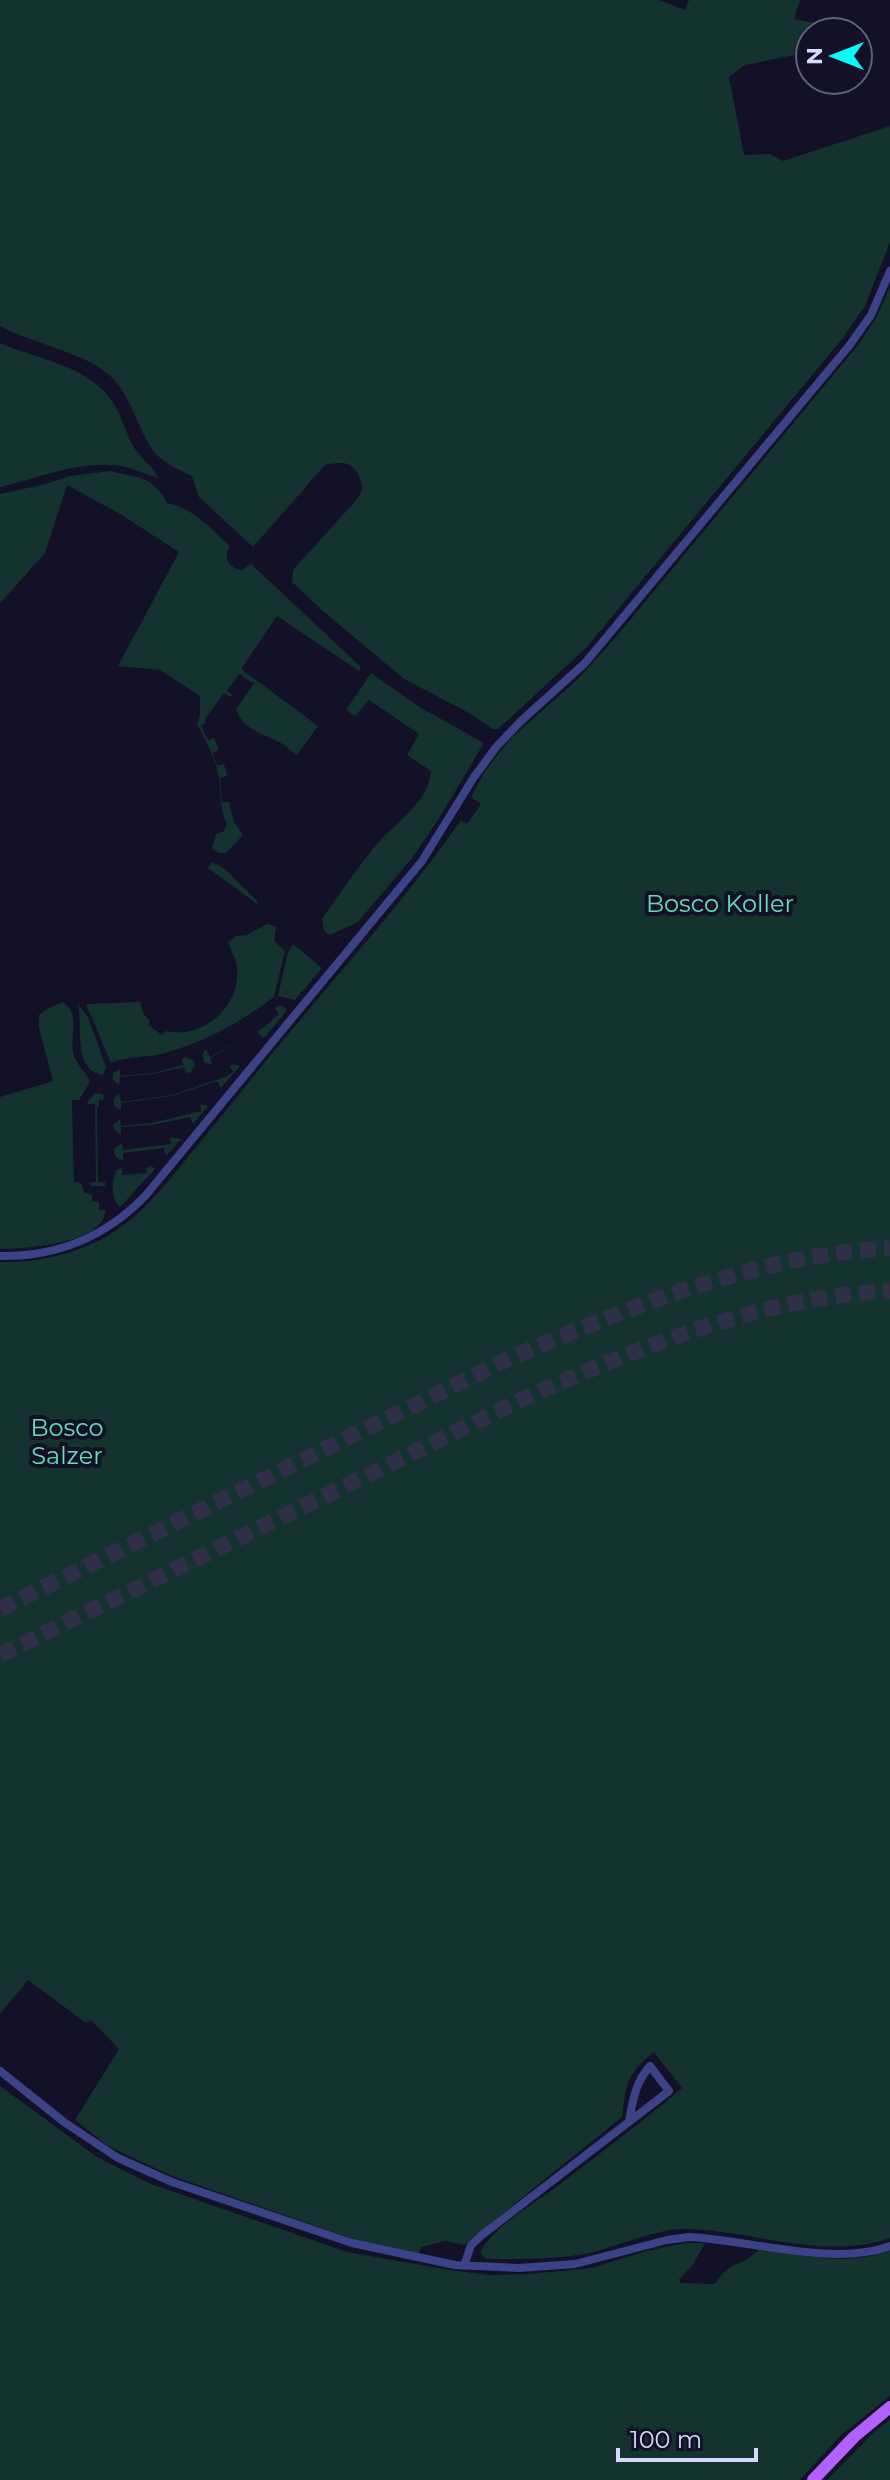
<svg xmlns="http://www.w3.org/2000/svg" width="890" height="2480" font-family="Montserrat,sans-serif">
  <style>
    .green { fill: #14322e }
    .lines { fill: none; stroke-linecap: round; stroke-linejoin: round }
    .highway-tunnel { stroke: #302f48; stroke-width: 16; stroke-dasharray: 16 8; stroke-linecap: butt }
    .street { stroke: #3d4286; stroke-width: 8 }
    .primary { stroke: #b162fc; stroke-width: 12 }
    .labels { text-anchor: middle; stroke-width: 8; stroke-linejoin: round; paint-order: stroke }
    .park-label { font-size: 24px; fill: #65deb2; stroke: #121128 }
  </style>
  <rect width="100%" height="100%" fill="#121128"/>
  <path class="green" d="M0 0H659L685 10 689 0H800L794 19 826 25 827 32H810V52L745 65 729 77 744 155 770 154 783 161 890 126V242L865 306 842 339 586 648 498 729H493L469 713 404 679 323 611 292 582 293 570 358 498 363 488C356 464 349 460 325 465L253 547 199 497 192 476C183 471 172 467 164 461 138 442 136 398 108 374 82 352 31 343 0 326Z
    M890 287V2238C826 2261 751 2230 684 2229 659 2228 616 2247 589 2253 555 2260 520 2259 486 2259L480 2252C496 2225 530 2206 555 2188 598 2155 641 2123 682 2088L654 2052C627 2074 626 2083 622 2117L464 2245 445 2241 421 2247 419 2254 356 2240 172 2176 108 2146 75 2120 119 2049 91 2020 86 2023 28 1980 0 2014V1262C42 1263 87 1252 121 1227 149 1207 170 1179 192 1152 217 1122 241 1092 265 1062 331 981 402 905 461 820L467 824 481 804 471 797 485 771 510 739 577 680 616 637 858 345 876 318Z
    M0 343C38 360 90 365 114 404 122 416 125 431 132 444 138 457 154 466 158 478 142 473 127 465 110 465 73 463 36 479 0 487Z
    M110 471C137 478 153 475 167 503 194 508 210 528 230 546 222 557 229 569 242 570L251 564 361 667 359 671 277 616 241 669 318 726 297 755C291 751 286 746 281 743 263 733 243 731 236 709L255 682 252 683 239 674 227 691 233 695 230 697 224 693 205 719 206 722 201 726 208 740 214 738 219 750 213 753 217 766 224 764 227 776 220 778 222 802H229L234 822 243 835 226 853H219L212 849 216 834 224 831 227 824C220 810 221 795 219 779 216 760 207 741 197 725L200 714V696L160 670 118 666 179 552 120 514 67 485 45 553 0 603V494L46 484 70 476Z
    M371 673 421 708 484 743 438 820 412 858 358 922 330 935 324 931 322 919C338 896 355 871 373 849 392 824 429 804 431 771L407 755 419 734 369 700 355 716 346 710Z
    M212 862 225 869 258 902 257 904 208 868Z
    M267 924 276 927 274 941 285 951 274 997C240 1023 203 1043 161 1054 145 1058 126 1056 111 1063L86 1004 140 1002 144 1015 150 1021 148 1025 162 1035 166 1031C204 1040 242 1005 237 966 236 958 230 950 228 942L236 936 247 935Z
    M293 944 322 968 295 1000 278 996 288 952Z
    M63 1002C81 1015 70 1034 73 1052 75 1063 85 1071 90 1081L79 1100H72L74 1182 81 1183 84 1192 92 1195V1201L99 1202V1210H106C102 1245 27 1248 0 1249V1097L53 1081 39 1028V1015L48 1008Z
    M78 1005 88 1017 106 1067 103 1075C72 1070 83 1027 78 1005Z
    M277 1006H283L287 1010 266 1036 262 1038 257 1031 210 1058 212 1064 205 1063 202 1056 204 1051 206 1049 210 1057 263 1028 279 1014 275 1008Z
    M186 1057 194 1061 195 1066 191 1072 186 1073 184 1067 153 1074 120 1077 119 1085 113 1080V1073L120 1069V1076L153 1073 183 1065 182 1058Z
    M233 1064 240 1066 221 1088 217 1081 172 1096 121 1103V1110L114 1106V1098L119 1094 121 1102 172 1095 227 1076 233 1072 230 1066Z
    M95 1093 103 1094 104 1099 99 1100V1107H97L98 1182H105V1186H91L89 1183 96 1182 95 1104H88V1101Z
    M200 1104 208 1106 193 1124 190 1117 152 1125 121 1127V1135L114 1129 113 1125 120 1119 121 1126 152 1123 201 1111Z
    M170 1137 181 1139 167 1155H165L164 1148 123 1153V1160L118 1159 114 1154V1149L122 1143 123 1150 171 1144Z
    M150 1166 155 1168 154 1170 120 1207C111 1200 111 1179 117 1170L122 1168V1175L147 1173 146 1168Z
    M0 2086 97 2157 151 2184 347 2252 450 2270 489 2275 529 2274 591 2268 647 2251 685 2243H705L693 2265 679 2279 681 2283 715 2284C731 2259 740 2268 759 2250 802 2255 849 2267 890 2250V2396L841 2435 800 2480H0Z
    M890 2420V2480H827L875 2431Z"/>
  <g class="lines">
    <path class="highway-tunnel" d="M0 1609 508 1359C630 1307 755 1256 890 1248
      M0 1655 525 1398C640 1347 763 1297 890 1291"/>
    <path class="street" d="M0 1256C57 1257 107 1236 146 1195L422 861 474 777 497 746 521 721 585 663 849 346 871 315 890 271
      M0 2071 64 2122 118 2158 172 2182 352 2243 455 2265 519 2268 575 2264 667 2240 689 2237C750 2240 834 2267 890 2246
      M464 2266 471 2245 482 2235 669 2091 650 2066C635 2083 633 2100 629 2121"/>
    <path class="primary" d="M813 2480 854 2437 890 2407"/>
  </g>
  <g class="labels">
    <g class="park-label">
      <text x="720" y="912">Bosco Koller</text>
      <text x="67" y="1436">Bosco<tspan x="67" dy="28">Salzer</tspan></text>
    </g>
  </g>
  <g transform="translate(834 56) rotate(270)"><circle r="38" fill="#121128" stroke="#62617e" stroke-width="2"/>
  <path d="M0-6L14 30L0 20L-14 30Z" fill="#09faf7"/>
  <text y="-12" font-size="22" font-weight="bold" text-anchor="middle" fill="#d9d9fe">N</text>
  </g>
  <path d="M618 2448v12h138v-12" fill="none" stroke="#d9d9fe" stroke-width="4"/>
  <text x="630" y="2448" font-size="24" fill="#d9d9fe" stroke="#121128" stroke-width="6" paint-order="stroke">100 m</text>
</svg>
